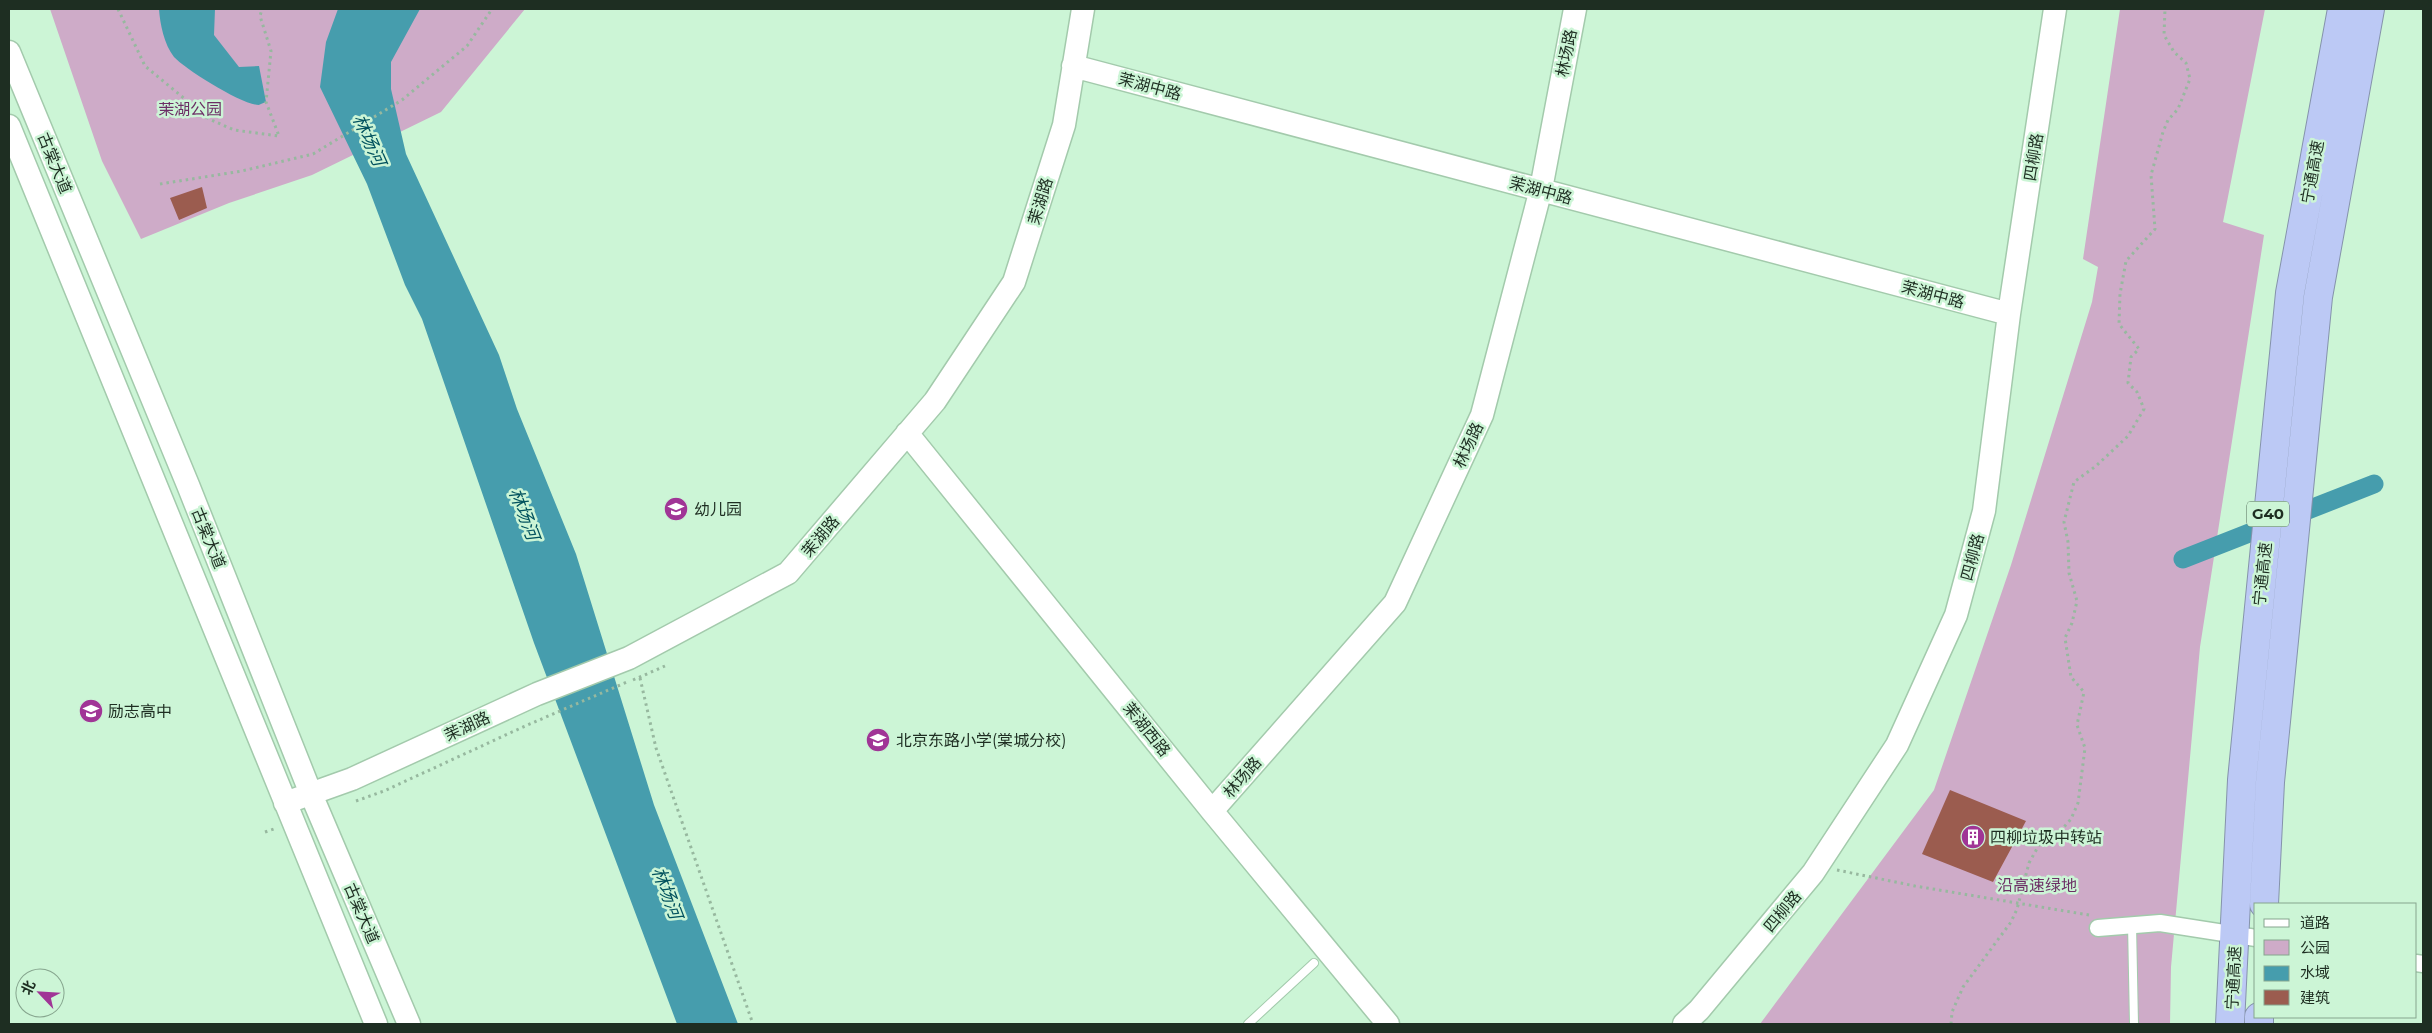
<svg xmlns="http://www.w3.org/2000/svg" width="2432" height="1033" font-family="Montserrat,'Noto Sans SC',sans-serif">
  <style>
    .green { fill: #ceabc8 }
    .water { fill: #469dad }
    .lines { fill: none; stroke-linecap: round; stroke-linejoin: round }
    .canal { stroke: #469dad; stroke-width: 19 }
    .building { fill: #9b5c4f }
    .lane-casing { stroke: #a3caac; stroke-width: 10 }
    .street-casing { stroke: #a3caac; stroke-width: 19 }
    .secondary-casing { stroke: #a3caac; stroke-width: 25 }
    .highway-casing { stroke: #8593ab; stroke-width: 30 }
    .path { stroke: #97b89f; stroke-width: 3; stroke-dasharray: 2.5 4; stroke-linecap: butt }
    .lane { stroke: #fff; stroke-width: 8 }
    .street { stroke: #fff; stroke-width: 16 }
    .secondary { stroke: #fff; stroke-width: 22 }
    .highway { stroke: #bcc9f5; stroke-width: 28 }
    .labels { text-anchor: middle; stroke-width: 5; stroke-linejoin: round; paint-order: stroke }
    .shield { fill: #ccf5d6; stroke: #526a58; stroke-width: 1 }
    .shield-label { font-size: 15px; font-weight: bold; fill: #1e2e22 }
    .street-label { font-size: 16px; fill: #1e2e22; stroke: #ccf5d6 }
    .park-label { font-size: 16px; fill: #6c2e65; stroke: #ccf5d6 }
    .poi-label { font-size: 16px; fill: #1e2e22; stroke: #ccf5d6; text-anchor: start }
    .water-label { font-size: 18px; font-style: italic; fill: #02525e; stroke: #ccf5d6 }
  </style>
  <rect width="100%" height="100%" fill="#ccf5d6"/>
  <path class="green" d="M50 9H525L441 112 312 175 229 203 141 239 102 161Z
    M2120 9H2265L2223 222 2264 235 2200 647 2171 967 2170 1024H1760L1934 790 2011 565 2092 302 2098 267 2083 259Z"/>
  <path class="water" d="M159 9H215L214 35 239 67 259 66 266 102C265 102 259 105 259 105 242 105 185 69 174 57 164 44 160 24 159 9Z
    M338 9H420L391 62V89L406 154 499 355 517 409 576 554 654 805 738 1024H677L534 643 422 319 405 285 367 184 320 87 326 42Z"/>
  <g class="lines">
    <path class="canal" d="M2183 559 2374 484"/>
  </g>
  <path class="building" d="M202 187 207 208 179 220 170 198Z
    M1950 790 2026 821 1993 882 1922 854Z"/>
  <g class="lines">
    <g class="lane-casing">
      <path id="lane" d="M2132 924 2134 1024
        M1248 1024 1314 963"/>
    </g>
    <g class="street-casing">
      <path id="street" d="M2098 928 2160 923 2256 938
        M2416 963 2423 964"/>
    </g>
    <g class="secondary-casing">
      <path id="secondary" d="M9 52 188 485 311 794 409 1024
        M1073 66 2009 314
        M9 126 376 1024
        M907 433 1212 811 1388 1024
        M285 803 352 779 537 694 629 658 788 573 935 401 1014 282 1064 125 1083 9
        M1212 811 1395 603 1482 415 1541 189 1575 9
        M1684 1024 1699 1010 1813 873 1897 745 1956 615 1984 511 2009 314 2055 9"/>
    </g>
    <g class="highway-casing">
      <path id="highway" d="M2264 904 2270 782 2318 297 2370 9
        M2230 1024 2242 780 2290 293 2342 9
        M2259 1024V1017"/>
    </g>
    <path class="path" d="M118 9 145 66 209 119 234 130 279 136 266 102 271 51 260 16 262 9
      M160 184 242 171 313 154 402 100 467 46 492 9
      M640 678 656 748 753 1024
      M633 680 665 666
      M356 801 384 791 523 727 627 682
      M265 832 277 828
      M1837 870 1915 886 2089 915
      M1951 1024 1952 1012 1963 987 2011 922 2017 909 2029 863 2039 845 2064 827 2071 819 2078 803 2085 748 2077 725 2084 692 2071 677 2065 638 2072 623 2077 601 2069 573 2068 542 2064 522 2074 482 2096 466 2128 436 2144 409 2137 392 2128 383 2131 357 2139 349 2119 324 2120 294 2126 261 2155 229 2151 175 2163 132 2168 120 2178 109 2190 79 2186 63 2174 52 2164 35 2165 9"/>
    <use href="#lane" class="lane"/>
    <use href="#street" class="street"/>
    <use href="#secondary" class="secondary"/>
    <use href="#highway" class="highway"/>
  </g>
  <defs>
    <g id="school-disc" transform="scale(1.25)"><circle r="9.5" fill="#a03596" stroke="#ccf5d6"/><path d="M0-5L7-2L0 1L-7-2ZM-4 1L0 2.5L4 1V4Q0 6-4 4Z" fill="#fff"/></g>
    <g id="building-disc" transform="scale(1.25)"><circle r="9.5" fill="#a03596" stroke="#ccf5d6"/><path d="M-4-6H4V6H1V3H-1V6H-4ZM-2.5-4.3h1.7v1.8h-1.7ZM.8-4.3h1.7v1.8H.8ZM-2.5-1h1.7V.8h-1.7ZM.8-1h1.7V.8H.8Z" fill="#fff"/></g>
  </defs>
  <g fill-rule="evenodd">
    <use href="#school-disc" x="676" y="509"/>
    <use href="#school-disc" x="91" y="711"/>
    <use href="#school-disc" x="878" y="740"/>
    <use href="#building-disc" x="1973" y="837"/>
  </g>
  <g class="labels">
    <rect class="shield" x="2247" y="501.5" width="42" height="25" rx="4"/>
    <g class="shield-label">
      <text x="2268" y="519">G40</text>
    </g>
    <g class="street-label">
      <text transform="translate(1566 53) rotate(-79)" y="6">林场路</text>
      <text transform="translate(1150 86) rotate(15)" y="6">茉湖中路</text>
      <text transform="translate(2033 157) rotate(-81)" y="6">四柳路</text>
      <text transform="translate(55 163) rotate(68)" y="6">古棠大道</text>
      <text transform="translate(2312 172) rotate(-80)" y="6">宁通高速</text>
      <text transform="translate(1541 190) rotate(15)" y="6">茉湖中路</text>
      <text transform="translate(1040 201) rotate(-73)" y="6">茉湖路</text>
      <text transform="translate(1933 294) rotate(15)" y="6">茉湖中路</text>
      <text transform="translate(1468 445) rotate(-65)" y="6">林场路</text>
      <text transform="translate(820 536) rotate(-50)" y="6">茉湖路</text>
      <text transform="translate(209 538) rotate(68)" y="6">古棠大道</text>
      <text transform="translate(1972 557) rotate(-75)" y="6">四柳路</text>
      <text transform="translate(2262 574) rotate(-84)" y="6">宁通高速</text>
      <text transform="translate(467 726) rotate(-25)" y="6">茉湖路</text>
      <text transform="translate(1147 729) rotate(51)" y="6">茉湖西路</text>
      <text transform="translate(1242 777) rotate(-49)" y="6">林场路</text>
      <text transform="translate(1782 911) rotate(-50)" y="6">四柳路</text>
      <text transform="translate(362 913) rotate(67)" y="6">古棠大道</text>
      <text transform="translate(2233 978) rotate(-87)" y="6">宁通高速</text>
    </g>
    <g class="park-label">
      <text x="190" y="115">茉湖公园</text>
      <text x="2037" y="891">沿高速绿地</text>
    </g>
    <g class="poi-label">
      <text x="694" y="515">幼儿园</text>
      <text x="108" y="717">励志高中</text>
      <text x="896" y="746">北京东路小学(棠城分校)</text>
      <text x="1990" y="843">四柳垃圾中转站</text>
    </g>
    <g class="water-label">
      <text transform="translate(369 140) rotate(66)" y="6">林场河</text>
      <text transform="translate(524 514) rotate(69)" y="6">林场河</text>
      <text transform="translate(667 893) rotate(69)" y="6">林场河</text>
    </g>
  </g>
  <rect width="2432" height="1033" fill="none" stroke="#1e2e22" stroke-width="20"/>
  <rect x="2254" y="903" width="162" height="115" fill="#ccf5d6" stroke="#86a58e"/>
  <rect x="2264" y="919" width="25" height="8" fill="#ffffff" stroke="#86a58e"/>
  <text x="2300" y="928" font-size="15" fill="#1e2e22">道路</text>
  <rect x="2264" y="940" width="25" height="15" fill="#ceabc8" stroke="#86a58e"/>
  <text x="2300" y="953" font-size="15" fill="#1e2e22">公园</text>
  <rect x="2264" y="966" width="25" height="15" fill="#469dad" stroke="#86a58e"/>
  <text x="2300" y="978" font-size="15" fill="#1e2e22">水域</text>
  <rect x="2264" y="990" width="25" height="15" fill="#9b5c4f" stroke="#86a58e"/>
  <text x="2300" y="1003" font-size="15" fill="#1e2e22">建筑</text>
  <g transform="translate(40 993) rotate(295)"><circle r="24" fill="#ccf5d6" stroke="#86a58e"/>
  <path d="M0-4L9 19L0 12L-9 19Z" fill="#a03596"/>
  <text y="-8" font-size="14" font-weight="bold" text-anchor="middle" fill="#1e2e22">北</text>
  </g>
</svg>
